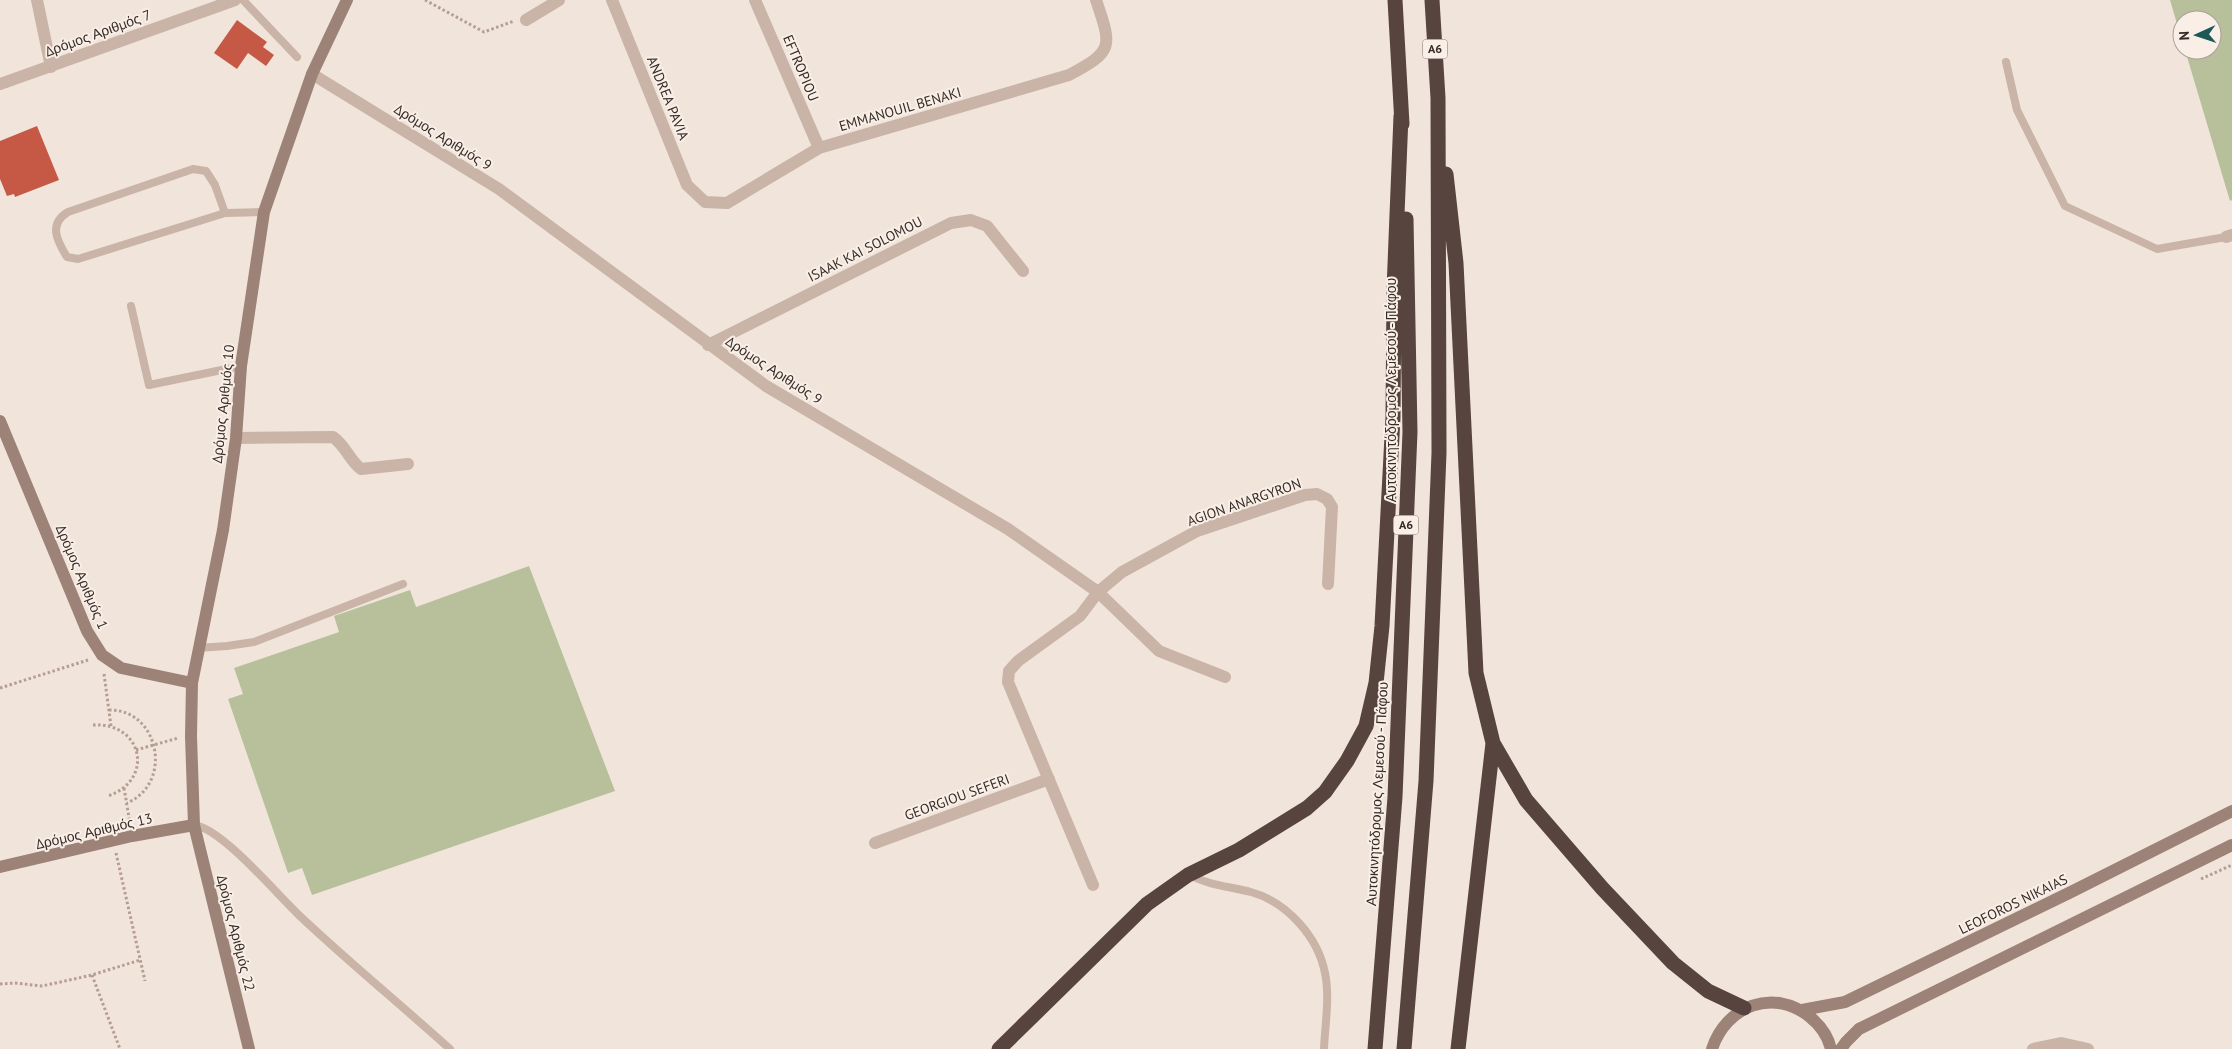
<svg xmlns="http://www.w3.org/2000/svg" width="2232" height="1049" font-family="'PT Sans',sans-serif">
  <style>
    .green { fill: #b7c09b }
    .building { fill: #c55946 }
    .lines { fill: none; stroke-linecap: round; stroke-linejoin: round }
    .path { stroke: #b59d91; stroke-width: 3; stroke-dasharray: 2.5 2.5; stroke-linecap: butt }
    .lane { stroke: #c9b4a7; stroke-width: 8 }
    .street { stroke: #c9b4a7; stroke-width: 12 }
    .secondary { stroke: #9d8278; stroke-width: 12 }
    .highway { stroke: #57443f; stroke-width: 15 }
    .labels { text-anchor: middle; stroke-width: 4; stroke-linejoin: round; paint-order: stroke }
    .shield { fill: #f9efe7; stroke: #706661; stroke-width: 1 }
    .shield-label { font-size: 12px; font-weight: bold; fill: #362b27 }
    .street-label { font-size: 14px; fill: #362b27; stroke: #f9efe7 }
  </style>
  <rect width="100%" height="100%" fill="#f1e5db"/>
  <path class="green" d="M2170 0H2232V200L2230 201 2185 50H2212V20H2182V41Z
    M529 566 615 791 312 895 302 868 288 873 228 699 243 694 234 668 339 632 334 616 410 590 416 607Z"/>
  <path class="building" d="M237 20 267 42 263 47 274 55 266 66 248 53 237 69 214 53Z
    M37 126 59 180 15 197 14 194 7 196 0 179V141Z"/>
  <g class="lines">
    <path class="path" d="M425 0 484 32 514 21
      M104 674 111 726
      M0 688 88 660
      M109 710C159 709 174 783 127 803
      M93 725C143 722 155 780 108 796
      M136 750 178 738
      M124 788 130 823
      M116 853 145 981
      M2201 879 2232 865
      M92 975 120 1049
      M0 984 15 983 42 986 92 975 140 960"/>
    <path class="lane" d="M243 0 297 57
      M2006 62 2017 110 2065 206 2157 249 2226 237
      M225 213 215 185 206 171 193 169 68 212C48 224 57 241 67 257L78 259 225 213 264 212
      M131 306 149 385 241 366
      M198 648 227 646 254 642 403 584
      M194 825C222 828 279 897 302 918 350 963 401 1005 450 1049
      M1189 875C1212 886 1228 886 1251 892 1287 902 1318 937 1325 973 1330 997 1325 1025 1324 1049"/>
    <path class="street" d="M37 0 51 67
      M612 0 687 185 705 202 727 203 819 148 1069 75C1114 51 1112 47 1096 0
      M755 0 819 148
      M526 20 559 0
      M312 74 499 189 766 386 1008 529 1098 592 1159 651 1225 677
      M0 84 235 0
      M2226 237 2232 235
      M708 345 951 223 971 220 987 226 1023 271
      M236 438 333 437C346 446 349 460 361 469L408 464
      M875 843 1049 779
      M1093 885 1008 682 1009 671 1018 661 1080 616 1098 592 1122 572 1197 531 1305 495 1317 494 1327 499 1332 507 1328 584
      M2033 1049 2061 1043 2088 1049"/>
    <path class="secondary" d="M0 421 87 631 102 655 121 668 192 683
      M0 867 132 836 194 825
      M1802 1010 1845 1002 2069 893 2232 811
      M249 1049 194 825 191 736 192 683 223 530 236 438 241 366 264 212 312 74 347 0
      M1712 1049C1726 1006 1773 987 1810 1017 1820 1025 1828 1036 1831 1049
      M1841 1049 1846 1042 1859 1029 2232 845"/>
    <path class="highway" d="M1395 0 1402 124
      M1446 174 1456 263 1476 673 1493 743 1526 800 1602 888 1673 963 1708 991 1744 1008
      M999 1049 1147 904 1188 875 1239 850 1307 808 1325 792 1347 761 1366 726 1376 683 1382 626 1393 417 1394 289 1401 116
      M1375 1049 1395 797 1410 432 1406 219
      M1404 1049 1426 781 1439 453 1438 98 1432 0
      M1458 1049 1493 743"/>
  </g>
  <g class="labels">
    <g class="shield">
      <rect x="1422.5" y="39.5" width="25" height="19" rx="4"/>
      <rect x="1393.5" y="515.5" width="25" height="19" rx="4"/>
    </g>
    <g class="shield-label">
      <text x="1435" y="53">A6</text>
      <text x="1406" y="529">A6</text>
    </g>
    <g class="street-label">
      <text transform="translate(98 33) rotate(-20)" y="5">Δρόμος Αριθμός 7</text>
      <text transform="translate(801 68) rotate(67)" y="5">EFTROPIOU</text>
      <text transform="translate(668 98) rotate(68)" y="5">ANDREA PAVIA</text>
      <text transform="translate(900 109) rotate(-16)" y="5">EMMANOUIL BENAKI</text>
      <text transform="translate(443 137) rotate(32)" y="5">Δρόμος Αριθμός 9</text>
      <text transform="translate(865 249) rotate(-27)" y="5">ISAAK KAI SOLOMOU</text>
      <text transform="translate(774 370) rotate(33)" y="5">Δρόμος Αριθμός 9</text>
      <text transform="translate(1391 390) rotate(-90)" y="5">Αυτοκινητόδρομος Λεμεσού - Πάφου</text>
      <text transform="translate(223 404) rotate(-84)" y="5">Δρόμος Αριθμός 10</text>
      <text transform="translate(1244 502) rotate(-19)" y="5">AGION ANARGYRON</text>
      <text transform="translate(82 577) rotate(67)" y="5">Δρόμος Αριθμός 1</text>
      <text transform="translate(1377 794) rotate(-87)" y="5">Αυτοκινητόδρομος Λεμεσού - Πάφου</text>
      <text transform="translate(957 797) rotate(-20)" y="5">GEORGIOU SEFERI</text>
      <text transform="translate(94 831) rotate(-13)" y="5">Δρόμος Αριθμός 13</text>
      <text transform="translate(2013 904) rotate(-26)" y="5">LEOFOROS NIKAIAS</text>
      <text transform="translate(236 933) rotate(76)" y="5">Δρόμος Αριθμός 22</text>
    </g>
  </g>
  <g transform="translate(2197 35) rotate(267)"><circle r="24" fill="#f9efe7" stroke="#aba19a"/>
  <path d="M0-4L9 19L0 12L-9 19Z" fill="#1d5756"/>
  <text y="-8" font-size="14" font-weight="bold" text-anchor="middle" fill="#362b27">N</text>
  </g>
</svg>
